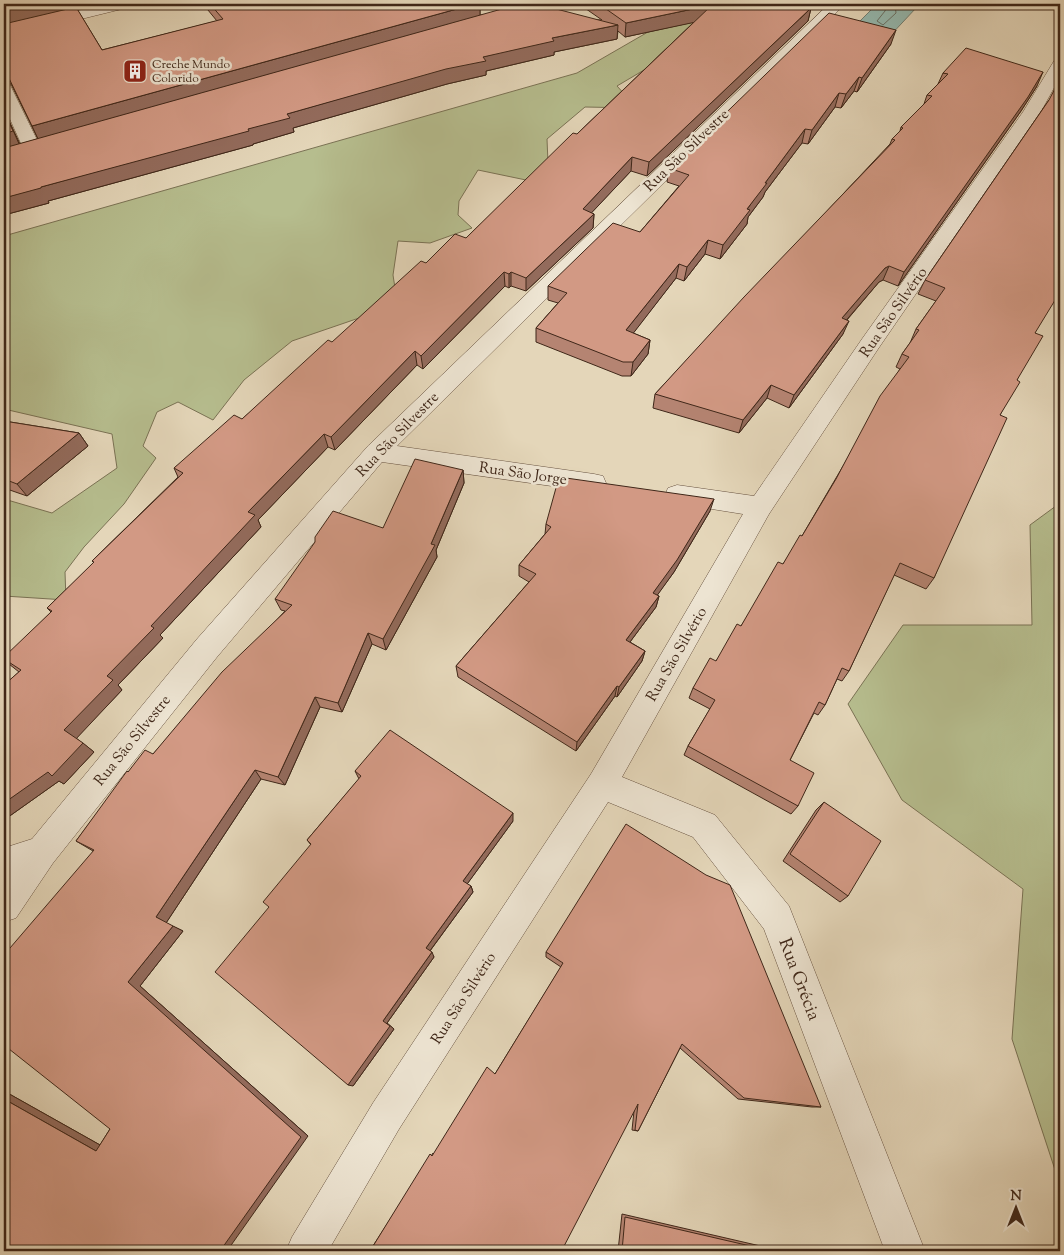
<svg xmlns="http://www.w3.org/2000/svg" width="1064" height="1255" font-family="'Sorts Mill Goudy',serif">
  <style>
    .green { fill: #b6bd8e; stroke: #7a7254 }
    .water { fill: #95b9af; stroke: #737f73 }
    .lines { fill: none; stroke-linecap: round; stroke-linejoin: round }
    .shore { stroke: #6a7064; stroke-width: 1 }
    .minor-casing { stroke: #685341; stroke-width: 1 }
    .minor { fill: #ede4d2; fill-rule: evenodd }
    .wall { fill: #b58472; stroke: #3f2719 }
    .shaded-wall { fill: #936b5c; stroke: #3f2719 }
    .building { fill: #d29984; stroke: #3f2719 }
    .labels { text-anchor: middle; stroke-width: 5; stroke-linejoin: round; paint-order: stroke }
    .far-poi-label { font-size: 12px; fill: #3f2719; stroke: #ede4d2; text-anchor: start }
    .street-label { font-size: 15px; fill: #3f2719; stroke: #ede4d2 }
    .near-street-label { font-size: 18px; fill: #3f2719; stroke: #ede4d2 }
  </style>
  <rect width="100%" height="100%" fill="#e4d6b9"/>
  <filter id="stains"><feTurbulence type="fractalNoise" baseFrequency=".004" numOctaves="4"/><feColorMatrix values="0 0 0 0 .2 0 0 0 0 .09 0 0 0 0 .02 0 0 0 .5 -.17"/></filter>
  <radialGradient id="worn" r=".72"><stop offset=".6" stop-color="#630" stop-opacity="0"/><stop offset="1" stop-color="#630" stop-opacity=".3"/></radialGradient>
  <path class="green" d="M716 12 688 44 617 86 637 108 585 107 547 139 548 163 526 180 478 170 459 201 458 215 472 228 430 243 398 241 393 275 395 288 362 317 292 341 244 380 213 420 178 402 157 412 143 446 156 458 124 504 84 547 65 572 66 600 4 596V499L52 513 117 468 112 434 4 409V236L577 73 648 32Z
    M1060 503V1185L1012 1039 1023 889 902 800 848 704 903 625H1032L1030 525Z"/>
  <path class="water" d="M877 4H898L916 8 888 38 853 28Z"/>
  <g class="lines">
    <path class="shore" d="M887 4 885 11 877 21 883 25 896 13 895 4"/>
    <g class="minor-casing">
      <path id="minor" d="M107 4H133L130 7 4 38V28Z
        M530 4H555L552 7 505 20 500 18 497 15 500 12Z
        M829 4H845L397 446 594 474 603 476 606 483 603 490 594 492 382 462 217 657 53 863 16 918 4 922V848L32 839 197 639 368 446Z
        M1060 59V77L1040 113 878 349 769 514 622 777 715 815 789 906 925 1251H885L764 929 693 837 608 802 399 1129 328 1251H286L292 1237 373 1103 591 774 743 514 668 502 665 495 668 488 677 485 754 496 862 339 1023 112 1054 61Z
        M4 84 10 85 12 89 42 150 39 154 33 155 27 154 24 150 4 106Z"/>
    </g>
    <use href="#minor" class="minor"/>
  </g>
  <path class="wall" d="M4 4H100L77 9 102 50 217 21 203 4H480V15L602 20 579 4H815L811 8 808 21 647 176 631 171 591 213 594 214 593 228 526 291 511 286 509 288 505 286 423 369 417 365 335 450 328 447 258 520 261 527 160 635 163 638 118 685 122 690 76 738 94 752 64 784 59 781 4 820V685L19 672 4 660 51 612 47 608 94 563 92 561 178 477 174 468 242 419 426 263 466 238 577 134 694 22 625 37 618 31 617 39 554 52V55L486 71V75L447 84 293 128 294 132 253 144V145L48 201 49 203 4 215V110L20 144 38 139 11 84 4 83Z
    M891 44 857 92 854 91 841 108 835 107 808 144 802 143 765 192 763 197 748 217 747 224 720 259 705 254 684 281 676 278 633 333 650 340 648 354 631 376H622L536 342V328L558 303 548 300V286L640 232 679 186 667 182 669 168Z
    M943 73 1037 86 1021 111 898 286 883 280 879 282 847 320 843 334 789 408 767 398 739 433 653 408 655 394 890 144 892 139 900 131 901 127 924 104 927 95 938 84Z
    M1049 100 1035 333 1017 380 1000 415 934 578 926 589 894 575 849 671 842 681 837 679 825 705 818 715 814 713 790 760 798 806 791 814 684 755 688 746 710 709 689 698 693 688 716 661 741 626 802 536 900 369 896 367 902 354 910 343 916 329 936 301 918 294 925 280Z
    M4 421 79 433 88 446 27 496 4 488Z
    M463 470 464 483 436 550 437 557 386 650 372 644 342 712 320 707 285 785 261 779 166 923 183 931 140 986 308 1136 4 1251V1091L100 1145 110 1129 93 851 76 841 128 772 153 754 285 611 281 610 275 599 383 528Z
    M710 511 674 572 657 595 659 596 656 607 630 642 645 651 642 661 617 697 615 696 576 751 458 677 456 666 529 582 519 576V565L545 534 546 524Z
    M355 771 513 821 467 884 471 886 473 892 430 951 434 957 387 1023 394 1029 353 1086 311 845 307 840 359 779Z
    M824 802 848 896 840 902 783 861 816 810Z
    M546 952 821 1107H812L738 1099 680 1048 638 1131 632 1130 634 1111 559 1247 371 1249 433 1153 434 1154 495 1074 561 967 546 957Z
    M622 1214 782 1251H618Z"/>
  <path class="shaded-wall" d="M34 4H100L4 26V11Z
    M475 4H480V16L39 141 32 126Z
    M805 4H815L800 19 803 6Z
    M712 5 710 19 625 37 626 23Z
    M811 8 808 21 647 176 649 162Z
    M618 25 617 39 554 52V55L486 71V75L447 84 293 128 294 132 253 144V145L48 201 49 203 4 215V198L41 187 248 129 287 114 483 57 552 38Z
    M896 30 891 44 857 92 862 78Z
    M1043 72 1037 86 1021 111 898 286 904 272Z
    M859 77 854 91 841 108 846 94Z
    M839 93 835 107 808 144 812 130Z
    M4 110 20 146 4 150Z
    M805 129 802 143 765 192 763 197 748 217 747 224 720 259 723 245 765 183Z
    M632 157 631 171 582 223 583 209Z
    M594 214 593 228 526 291V278Z
    M708 240 705 254 684 281 687 267Z
    M679 264 676 278 625 344 626 330Z
    M889 266 883 280 879 282 837 331 842 318 885 268Z
    M504 272 505 286 423 369 421 356Z
    M511 272V286L509 288V274Z
    M849 321 843 334 789 408 794 395Z
    M650 340 648 354 631 376 633 362Z
    M415 351 417 365 335 450 331 437Z
    M771 385 767 398 739 433 743 420Z
    M79 433 88 446 27 496 17 484Z
    M324 434 328 447 258 520 261 527 160 635 163 638 118 685 122 690 75 740 64 730 107 676 248 512Z
    M463 470 464 483 436 550 437 557 386 650 383 639 431 544Z
    M714 499 710 511 674 572 651 604 653 593Z
    M659 596 656 607 624 650 626 640Z
    M368 633 372 644 342 712 338 703Z
    M645 651 642 661 617 697 619 687Z
    M617 686 615 696 576 751 577 742Z
    M315 697 320 707 285 785 278 777Z
    M83 743 94 752 64 784 59 781 4 820V803Z
    M255 770 261 779 166 923 156 917Z
    M513 813V821L465 887 463 881Z
    M471 886 473 892 429 952 426 948Z
    M173 926 183 931 140 986 308 1136 227 1251H220L128 982Z
    M432 952 434 957 387 1023 394 1029 353 1086 348 1085 383 1021Z
    M4 1091 109 1150 96 1151 4 1099Z"/>
  <path class="building" d="M4 4H34L4 11Z
    M210 4H475L32 126 5 70H4V24L76 7 102 50 223 19Z
    M526 4H537L618 25 552 38 554 41 483 57 486 61 446 69 287 114 290 118 248 129 249 131 41 187V188L4 198V148L509 7Z
    M599 4H805L803 6 811 8 649 162 632 157 583 209 594 214 526 278 511 272 509 274 504 272 421 356 415 351 331 437 324 434 248 512 255 515 151 626 154 628 107 676 113 680 64 730 83 743 52 776 48 772 4 803V685L21 670 4 659V657L52 611 47 608 94 562 92 561 183 473 174 468 234 415 242 419 328 340 332 342 421 261 426 263 455 234 466 238 573 133 577 134 712 5 626 23Z
    M829 13 896 30 862 78 859 77 846 94 839 93 812 130 805 129 765 183H767L747 209 750 210 723 245 708 240 687 267 679 264 626 330 650 340 633 362H623L536 328 567 293 548 286 613 223 640 232 689 175 669 168Z
    M966 48 1043 72 1028 97 904 272 889 266 885 268 842 318 849 321 794 395 771 385 743 420 655 394 744 297 895 140 892 139 903 128 901 127 932 96 927 95 948 74 943 73Z
    M1060 79V292L1035 333 1043 336 1017 380 1020 382 1000 415 1007 418 934 578 900 563 849 671 842 668 825 705 819 702 790 760 814 773 798 806 688 746 715 700 693 688 710 658 716 661 737 624 741 626 778 562 783 564 800 535 802 536 836 479 880 396 909 357 902 354 919 330 916 329 945 288 925 280 1049 100Z
    M4 112 13 131 4 134Z
    M4 421 79 433 17 484 4 479Z
    M415 459 463 470 431 544 435 545 383 639 368 633 338 703 315 697 278 777 255 770 156 917 173 926 128 982 301 1137 220 1251H4V1099L96 1151 110 1129 4 1045V955L94 850 76 841 127 771 128 772 145 750 153 754 222 672 292 605 275 599 315 542V537L333 511 383 528Z
    M559 477 714 499 677 560 653 593 659 596 626 640 645 651 619 687 617 686 577 742 456 666 536 574 519 565 551 527 546 524Z
    M390 730 513 813 463 881 471 886 426 948 432 952 383 1021 390 1026 348 1085 215 972 269 907 263 902 311 844 307 840 361 776 355 771Z
    M824 802 881 841 848 896 790 854Z
    M626 824 706 875 730 885 821 1107 744 1098 682 1044 638 1131 635 1130 638 1104 562 1250 559 1247 557 1251H370L430 1154 432 1156 487 1067 495 1074 563 963 546 952Z
    M625 1217 772 1251H622Z"/>
  <defs>
    <g id="building-square" transform="scale(1.25)"><rect x="-9" y="-9" width="18" height="18" rx="4" fill="#8f2418" stroke="#ede4d2"/><path d="M-4-6H4V6H1V3H-1V6H-4ZM-2.5-4.3h1.7v1.8h-1.7ZM.8-4.3h1.7v1.8H.8ZM-2.5-1h1.7V.8h-1.7ZM.8-1h1.7V.8H.8Z" fill="#fff"/></g>
  </defs>
  <g fill-rule="evenodd">
    <use href="#building-square" x="135" y="71"/>
  </g>
  <g class="labels">
    <g class="far-poi-label">
      <text x="152" y="68">Creche Mundo<tspan x="152" dy="14">Colorido</tspan></text>
    </g>
    <g class="street-label">
      <text transform="translate(686 150) rotate(-44)" y="5">Rua São Silvestre</text>
      <text transform="translate(893 312) rotate(-55)" y="5">Rua São Silvério</text>
      <text transform="translate(397 434) rotate(-46)" y="5">Rua São Silvestre</text>
      <text transform="translate(523 473) rotate(8)" y="5">Rua São Jorge</text>
      <text transform="translate(676 654) rotate(-60)" y="5">Rua São Silvério</text>
      <text transform="translate(132 740) rotate(-51)" y="5">Rua São Silvestre</text>
      <text transform="translate(463 998) rotate(-57)" y="5">Rua São Silvério</text>
    </g>
    <g class="near-street-label">
      <text transform="translate(800 979) rotate(69)" y="6">Rua Grécia</text>
    </g>
  </g>
  <rect width="1064" height="1255" fill="none" stroke="#e4d6b9" stroke-width="20"/>
  <rect x="5" y="5" width="1054" height="1245" fill="none" stroke="#3f2719" stroke-width="2.5"/>
  <rect x="10" y="10" width="1044" height="1235" fill="none" stroke="#3f2719"/>
  <g transform="translate(1016 1208)" stroke="#ede4d2" stroke-width="4" paint-order="stroke">
  <path d="M0-4L9 19L0 12L-9 19Z" fill="#3f2719"/>
  <text y="-8" font-size="14" font-weight="bold" text-anchor="middle" fill="#3f2719">N</text>
  </g>
  <rect width="100%" height="100%" filter="url(#stains)"/>
  <rect width="100%" height="100%" fill="url(#worn)"/>
</svg>
